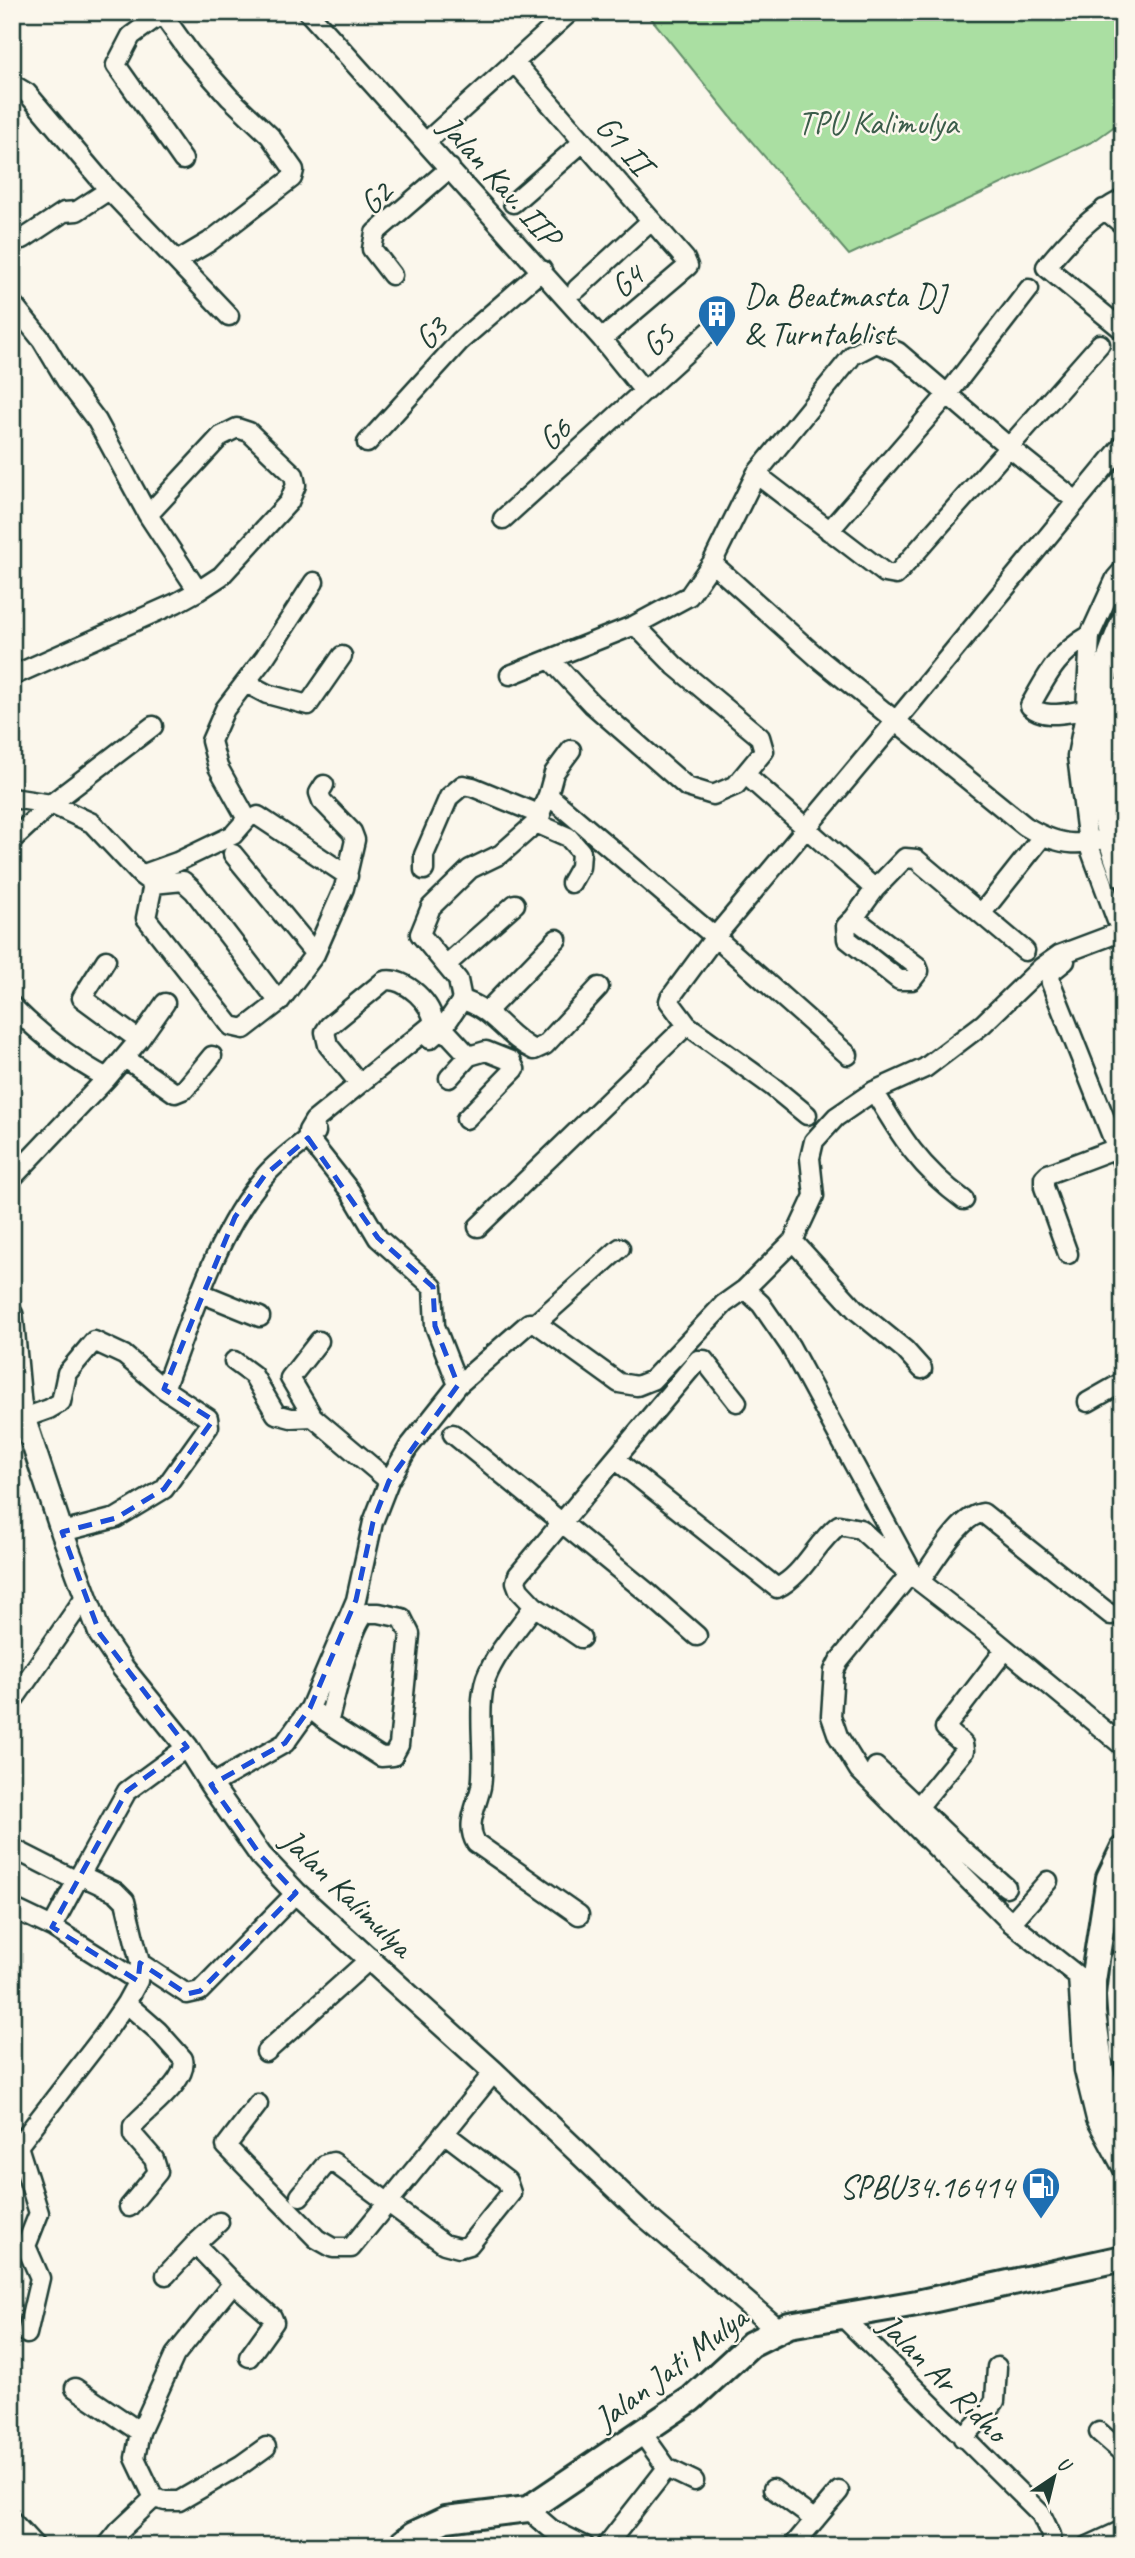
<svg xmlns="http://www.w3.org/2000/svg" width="1135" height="2558" font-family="Caveat,sans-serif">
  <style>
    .green { fill: #aadfa2; stroke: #648e6b; stroke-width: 2 }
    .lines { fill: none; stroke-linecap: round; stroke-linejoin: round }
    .minor-casing { stroke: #1f3d34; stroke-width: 23 }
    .tertiary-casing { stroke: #1f3d34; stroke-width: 26 }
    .secondary-casing { stroke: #1f3d34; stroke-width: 30 }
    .minor { stroke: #fbf7ec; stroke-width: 18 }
    .tertiary { stroke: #fbf7ec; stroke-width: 21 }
    .secondary { stroke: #fbf7ec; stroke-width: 24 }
    .marked { fill: none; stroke: #1d4ed8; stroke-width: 5; stroke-dasharray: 14 9; stroke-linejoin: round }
    .labels { text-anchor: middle; stroke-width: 5; stroke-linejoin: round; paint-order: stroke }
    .park-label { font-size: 33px; fill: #3b5d4a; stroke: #fbf7ec }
    .street-label { font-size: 33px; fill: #1f3d34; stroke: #fbf7ec }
    .poi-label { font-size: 33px; fill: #1f3d34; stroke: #fbf7ec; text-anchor: start }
  </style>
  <rect width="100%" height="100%" fill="#fbf7ec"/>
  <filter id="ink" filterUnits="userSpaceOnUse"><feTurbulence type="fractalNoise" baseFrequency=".0143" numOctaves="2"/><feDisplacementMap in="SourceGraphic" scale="14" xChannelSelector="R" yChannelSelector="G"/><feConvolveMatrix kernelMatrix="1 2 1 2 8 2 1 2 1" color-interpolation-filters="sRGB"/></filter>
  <g filter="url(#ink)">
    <path class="green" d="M646 12H1123V120L1094 141 849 255 735 122Z"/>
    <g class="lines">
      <g class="minor-casing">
        <path id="minor" d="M164 12 131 36 116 65 183 160
          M308 12 602 339 644 391
          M162 14 190 53 230 98 270 136 294 170 292 178 209 242 177 261
          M514 62 685 259 688 266 602 339
          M12 84 27 93 109 190 229 316
          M427 141 570 12
          M1123 199C1091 215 1068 240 1046 267L1123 330
          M513 203 583 142
          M1104 209 1123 225
          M12 238 23 239 64 212 77 211 109 190
          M392 275 372 249 375 233 450 168
          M577 289 651 221
          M12 303 42 340 66 380 97 421 148 515 198 591
          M367 443 460 341 542 270
          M756 474 885 573 896 575 1100 344
          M503 519 710 331
          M829 531 947 395 1029 289
          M712 563 817 657 1025 826C1061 848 1084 848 1123 832
          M1123 570 1116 578 1090 635 1086 710 1077 756 1088 843 1123 937
          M635 625 675 666 760 737 764 751 745 774 875 889 854 918 917 966 919 971 912 980H899L847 939 846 926 854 918
          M550 659 592 704 687 787 713 795 736 785 745 774
          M510 675 635 625 689 596 712 563 756 474 853 355 876 343 898 352 1010 448 1075 500
          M12 676 176 603 198 591 221 576 289 502 296 485 294 475 249 432 237 428 221 436 148 515
          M246 683 267 694 308 705 342 656
          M1086 710C1067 712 1045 720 1030 706 1048 674 1057 654 1090 635
          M571 750 554 773 548 795 715 937 848 1055
          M12 798 51 804 92 823 141 875 153 884 183 881 194 891 279 1002
          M258 816 348 876
          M536 823 568 837 581 852 580 867 571 883
          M12 840 51 804 153 726
          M233 854 315 954
          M424 870V855L449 797 463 785 473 787 541 815
          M141 875 177 862 233 835 247 819 218 767 211 741 225 709 265 657 314 582
          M153 884 146 918 231 1026 244 1029 279 1002 315 954 344 888 355 840 352 832 322 801 319 793 324 785
          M875 889 905 858 916 859 1025 951
          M981 914 1042 837
          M106 960 82 998 139 1040 107 1078
          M1065 961 1050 973 1051 983 1123 1164
          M447 964 515 904
          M462 1000C493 1008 506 1037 534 1050L545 1045 599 987
          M12 1006C41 1035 71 1059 107 1078L12 1178
          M487 1011 557 939
          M443 1028 469 1056 486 1051 511 1061 515 1069 466 1119
          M430 1039 443 1028 462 1000 458 980 420 934 431 907 470 869 501 854 536 823 548 795
          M139 1040 165 1003
          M125 1058 175 1093 185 1089 212 1056
          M449 1078 469 1056
          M874 1091C901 1137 920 1168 964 1200
          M807 1115 773 1087 687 1025 669 1001 670 998 715 937 896 721 1123 445
          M316 1132 308 1138 350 1191 378 1238 433 1287 435 1326 458 1385
          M478 1227 687 1025
          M793 1241 856 1310 905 1350 922 1369
          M1068 1254 1044 1187V1178L1048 1174 1117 1148
          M745 1289 761 1304 790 1346 910 1568
          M201 1293 260 1317
          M536 1323 620 1248
          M319 1341 290 1378 313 1417 389 1481
          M234 1361 253 1375 276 1414 291 1418 313 1417
          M1088 1402 1123 1382
          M24 1418 49 1409 61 1402 67 1373 94 1341 124 1355 164 1389
          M453 1434 648 1593 697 1636
          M615 1459 698 1360H704L737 1402
          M62 1532 116 1518 164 1489 209 1426 208 1418 164 1389C190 1321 216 1233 264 1177 276 1162 294 1150 308 1138V1131L314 1121 433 1024C436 1007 404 975 384 981L329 1026 325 1032 328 1045 359 1083
          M910 1574 839 1661 834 1671 831 1716 838 1736 859 1770 1011 1923 1078 1976 1093 1981
          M920 1581C934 1563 960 1515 983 1513L1111 1615
          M534 1606 581 1638
          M12 1702 85 1597
          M310 1708 328 1723 381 1757 393 1756 399 1745 410 1634 402 1618 379 1613H366C350 1628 335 1698 328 1723
          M876 1767 964 1851 1006 1887
          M211 1785 285 1743 310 1708 356 1600 373 1522 389 1481 408 1448 458 1385 529 1323H536L619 1383 637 1386 652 1380 724 1304 745 1289 793 1241 814 1196 810 1158 814 1141 836 1117 874 1091 925 1068 983 1024 1042 967 1059 955 1123 931
          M919 1806 964 1751 963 1744 945 1728 1005 1650
          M12 1848 77 1881
          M12 1908 52 1927 80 1875
          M579 1915 476 1843C465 1825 477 1806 481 1787 486 1757 476 1707 486 1678 496 1652 518 1629 534 1606L519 1590 516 1582 518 1575 615 1459 777 1588C805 1574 815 1543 839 1525L860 1529 910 1574 984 1631 1123 1746
          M1011 1923 1048 1881
          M52 1927 138 1981
          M140 1963 187 1994 200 1991 296 1893
          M1078 1976 1084 2070 1096 2119 1123 2169
          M266 2052 371 1958
          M258 2104 226 2146 317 2239 333 2248H351L494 2072
          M12 2141 18 2146 39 2213 26 2246 40 2278 27 2334
          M18 2146 104 2035 126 2003
          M300 2196 326 2164 333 2162 444 2244 459 2248 469 2245 511 2193 507 2181 444 2133
          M129 2207 158 2172 154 2159 133 2135V2126C146 2110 189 2081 183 2059L158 2031 126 2003 138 1981 140 1963 125 1901 116 1892 80 1875 127 1791 187 1747
          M166 2275 195 2244
          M233 2283 272 2317 274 2322 249 2357
          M842 2316 1041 2514 1051 2535 1052 2546
          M75 2388 140 2432
          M1099 2432 1123 2453
          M963 2438 983 2417 995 2401 997 2367
          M667 2468 694 2481
          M773 2489 815 2520
          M154 2498 135 2458 140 2432 175 2355 233 2283 195 2244 219 2222
          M154 2498 165 2501H179L241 2465 266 2447
          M528 2509 551 2529 585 2546
          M12 2521 35 2546
          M107 2546 120 2530 154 2498
          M606 2546 667 2468 642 2433
          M793 2546 839 2491
          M1088 2546 1123 2530"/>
      </g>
      <g class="tertiary-casing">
        <path id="tertiary" d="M12 1315 20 1402 24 1418 62 1532 100 1634 123 1668 187 1747 211 1785 261 1856 296 1893 494 2072 644 2215 777 2329"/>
      </g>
      <g class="secondary-casing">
        <path id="secondary" d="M1123 623C1085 710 1090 787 1123 875
          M1123 690 1118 745 1123 797
          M1123 1849 1109 1878 1093 1981V2013L1101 2070 1114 2124 1123 2142
          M1123 1961 1119 1996 1123 2053
          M399 2546 414 2534 446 2519 528 2509 691 2399 751 2344 789 2325 917 2303 1123 2258"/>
      </g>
      <use href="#minor" class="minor"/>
      <use href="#tertiary" class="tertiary"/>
      <use href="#secondary" class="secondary"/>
    </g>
  </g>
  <path class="marked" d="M308 1138 378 1238 433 1287 435 1326 458 1385 389 1481 373 1522 356 1600 310 1708 285 1743 211 1785 261 1856 296 1893 200 1991 187 1994 140 1963 138 1981 52 1927 127 1791 187 1747 100 1634 62 1532 116 1518 164 1489 213 1420 164 1389 235 1217 265 1175Z"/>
  <defs>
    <g id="building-pin" transform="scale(2.0125)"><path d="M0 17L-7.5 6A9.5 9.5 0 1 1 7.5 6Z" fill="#1f6fb2" stroke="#fbf7ec"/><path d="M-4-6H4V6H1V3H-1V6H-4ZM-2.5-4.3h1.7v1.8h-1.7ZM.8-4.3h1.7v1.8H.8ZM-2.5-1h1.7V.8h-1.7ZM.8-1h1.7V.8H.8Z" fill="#fff"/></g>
    <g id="fuel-pin" transform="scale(2.0125)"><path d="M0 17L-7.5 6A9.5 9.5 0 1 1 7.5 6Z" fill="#1f6fb2" stroke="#fbf7ec"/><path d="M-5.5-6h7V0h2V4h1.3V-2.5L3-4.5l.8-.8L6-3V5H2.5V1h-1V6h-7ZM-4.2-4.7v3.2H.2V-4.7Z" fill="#fff"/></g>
  </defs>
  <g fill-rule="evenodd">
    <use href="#building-pin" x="717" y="314"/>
    <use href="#fuel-pin" x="1041" y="2186"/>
  </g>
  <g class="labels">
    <g class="park-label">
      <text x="878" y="134">TPU Kalimulya</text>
    </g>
    <g class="street-label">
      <text transform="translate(625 144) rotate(49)" y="12">G1 II</text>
      <text transform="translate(501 180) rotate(48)" y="12">Jalan Kav. IIP</text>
      <text transform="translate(375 197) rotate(-44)" y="12">G2</text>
      <text transform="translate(626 280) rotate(-40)" y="12">G4</text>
      <text transform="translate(430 332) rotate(-46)" y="12">G3</text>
      <text transform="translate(657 339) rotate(-43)" y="12">G5</text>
      <text transform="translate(554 433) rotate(-42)" y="12">G6</text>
      <text transform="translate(348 1892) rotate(44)" y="12">Jalan Kalimulya</text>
      <text transform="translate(670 2367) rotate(-37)" y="12">Jalan Jati Mulya</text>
      <text transform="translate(944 2377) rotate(45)" y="12">Jalan Ar Ridho</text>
    </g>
    <g class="poi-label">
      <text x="744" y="307">Da Beatmasta DJ<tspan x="744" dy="38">&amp; Turntablist</tspan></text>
      <text x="1014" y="2198" text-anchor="end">SPBU34.16414</text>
    </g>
  </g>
  <rect width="1135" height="2558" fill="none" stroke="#fbf7ec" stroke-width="42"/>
  <rect x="21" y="21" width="1093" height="2516" fill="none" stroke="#1f3d34" stroke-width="2.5" filter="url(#ink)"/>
  <g transform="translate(1054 2477) rotate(35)" stroke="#fbf7ec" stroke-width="5" paint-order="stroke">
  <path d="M0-5L12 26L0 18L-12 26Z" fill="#1f3d34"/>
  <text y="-10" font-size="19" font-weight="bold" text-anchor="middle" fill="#1f3d34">U</text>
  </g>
</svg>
